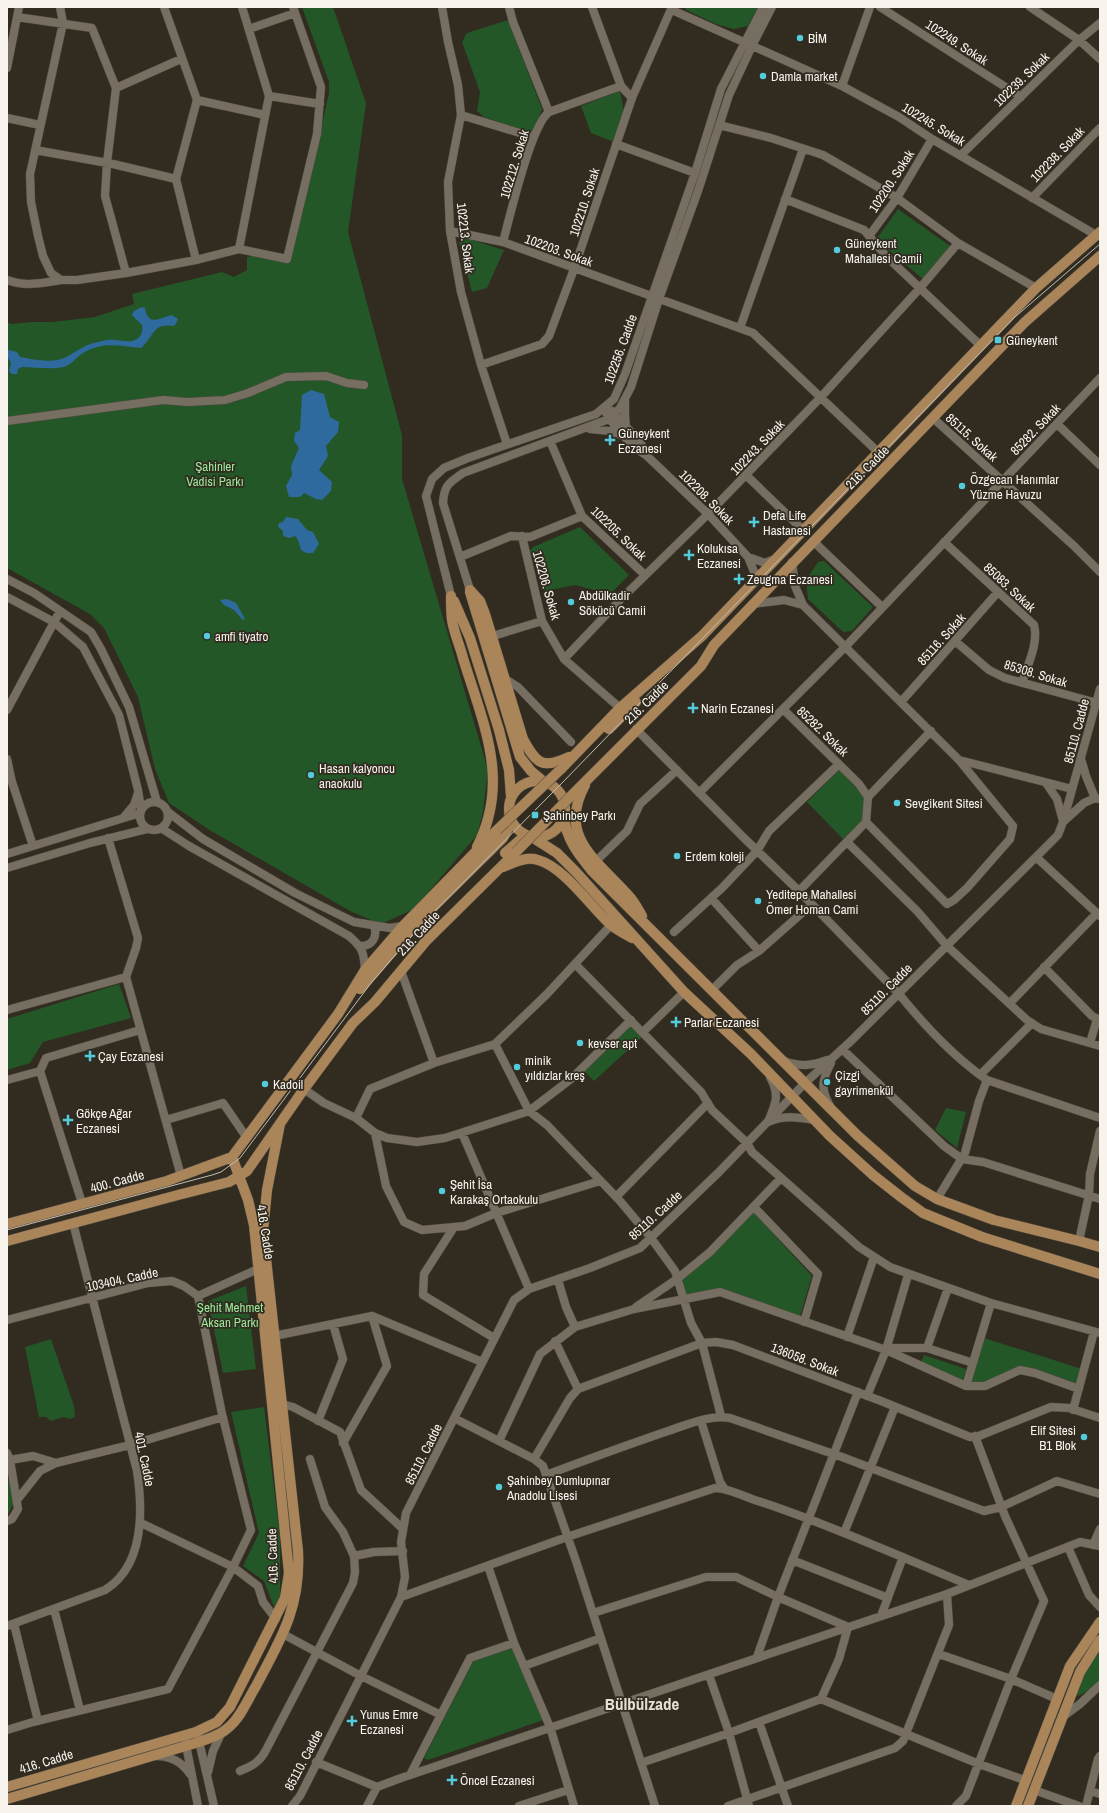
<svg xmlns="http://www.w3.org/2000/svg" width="1107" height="1813" font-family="'Archivo Narrow',sans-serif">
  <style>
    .green { fill: #245727 }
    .water { fill: #2e6a9d }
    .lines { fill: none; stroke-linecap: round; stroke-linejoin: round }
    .minor-casing { stroke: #4f4a40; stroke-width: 9 }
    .major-casing { stroke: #4f4a40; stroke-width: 11 }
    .minor { stroke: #756e61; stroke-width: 8 }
    .major { stroke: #aa855a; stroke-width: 10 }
    .tram { stroke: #c2beb6; stroke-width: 1 }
    .major-bridge-casing { stroke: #4f4a40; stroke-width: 11; stroke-linecap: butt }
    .major-bridge { stroke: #aa855a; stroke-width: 10 }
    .poi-dot { fill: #53cbdb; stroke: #312b20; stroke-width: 1.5 }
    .labels { text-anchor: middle; stroke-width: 3.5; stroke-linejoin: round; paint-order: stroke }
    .poi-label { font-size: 13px; fill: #f8f4ed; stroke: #312b20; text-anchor: start }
    .street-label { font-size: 13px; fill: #f8f4ed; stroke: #312b20 }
    .park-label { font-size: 13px; fill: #9aea9b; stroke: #312b20 }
    .district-label { font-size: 17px; font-weight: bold; fill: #e6ded0; stroke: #312b20 }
  </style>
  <rect width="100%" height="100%" fill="#312b20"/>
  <path class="green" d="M302 7H333L366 103 348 232 402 435V479L488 770 483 812 477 835 414 909 381 924 350 911 208 829 169 803 155 769 138 697 104 628 90 614 7 568V322L11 324 32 322H53L95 317 134 304 132 294 222 272 234 277 247 270V257L256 255 289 261 293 252 329 93V82Z
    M685 7H758L748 26 734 29 716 24 686 10Z
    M508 20 542 109 533 133 484 117 477 111 480 92 462 42 467 33Z
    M620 91 624 112 614 142 591 133 581 106Z
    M898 209 950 246 923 279 876 240Z
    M465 238 504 250 487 288 472 292 459 243Z
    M580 527 629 575 610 594 575 585 545 591 530 551 533 547Z
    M824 561 873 607 852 631 843 632 808 599 806 580 818 562Z
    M839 770 864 796 863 821 843 839 807 802Z
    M119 984 131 1018 43 1042 30 1063 7 1070V1019Z
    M631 1024 643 1036 594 1081 583 1070Z
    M946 1108 966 1112 957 1148 935 1130Z
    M753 1212 812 1276 800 1316 722 1290 686 1296 681 1279Z
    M246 1286 256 1369 223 1373 208 1301Z
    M984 1338 1082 1369 1077 1386 1019 1368 984 1383H970Z
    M51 1339 74 1406 75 1417 70 1419 63 1417 51 1421 46 1417H39L25 1347Z
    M924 1355 966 1369 962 1382 920 1366Z
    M264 1407 280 1537V1596L274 1607 264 1581 243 1566 259 1533 231 1412Z
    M7 1475 14 1502 7 1517Z
    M512 1647 543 1720 428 1760 424 1758 473 1662 479 1656Z
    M1100 1649V1681L1086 1692 1078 1696 1075 1692 1083 1675Z"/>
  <path class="water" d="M142 307 145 308C148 328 162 317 172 315L178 319 175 325 173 326C152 323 154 337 141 348 121 346 102 341 83 353 76 357 72 365 63 367 51 370 35 367 22 367L18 369 17 374H12L9 371 11 363 8 358V350L17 352 20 357C35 360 55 364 68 356 79 350 86 344 98 342 103 341 109 339 114 340 121 340 128 343 135 340 141 338 143 331 142 325L132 315 134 311Z
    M311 390 324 394 330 417 339 422 338 432 326 446 328 456 319 470 332 482 331 491 322 500 316 499 304 493 300 497H289L286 486 292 475 291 466 299 448 294 441 295 433 300 430 302 395Z
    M286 517 298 519 307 530 313 532 319 544 313 553H306L301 550 298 540 295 536 289 538 283 536V531L278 527 279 523 283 522Z
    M227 599 236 603 245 619 243 620 234 610 224 605 220 600Z"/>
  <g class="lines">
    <g class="minor-casing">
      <path id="minor" d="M60 7 63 23 30 174 31 202 38 236 43 256 51 273 61 280H77L126 273 196 260 239 249 269 96 242 7
        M164 7 197 100 176 179 196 260
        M442 7 448 42 458 85 461 115 448 182 450 231 461 292 481 365 507 444
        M592 7 621 86 632 98
        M880 7 1021 97
        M1030 7 1079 40 1100 59
        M672 10 842 86 899 117 932 139 1096 235
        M17 17 92 28 116 88 107 163 105 196 126 273
        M249 29 295 13
        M7 68 19 7
        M842 86 870 7
        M116 88 181 59
        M269 96 320 104
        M197 100 265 115
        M549 112 621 86
        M461 115 533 137
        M7 118 40 125
        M719 125 771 138 823 155 897 198 958 243 1036 288
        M616 144 695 173
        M35 150 113 164 176 179
        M961 155 1079 40 1100 23
        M1032 198 1100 128
        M785 199 864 230 886 256 981 346
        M450 231 503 242 753 333 879 453
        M869 236 897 198 932 139
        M503 242C510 216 531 125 549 112L513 22 509 7
        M239 249 287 259 317 134 321 87 293 7
        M7 280C25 287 43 283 61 280
        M740 328 803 149
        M481 365 542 344 549 336 574 269 632 98 672 7
        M625 400V415L626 428
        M603 408C614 427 629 444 647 456L708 514 748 557 755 574 753 583
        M612 411 640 442 647 455
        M933 418 1074 546 1100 572
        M7 421 163 400 187 402 225 400 248 393 286 377 326 376 347 383 364 385
        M1057 424 1100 465
        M590 429 611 431 623 436
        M550 441 582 516 645 575
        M746 475 804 531
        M522 536 542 621 564 659 620 708
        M813 541 882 607
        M944 542 1034 625C1039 643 1027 666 1022 683
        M460 557 511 536 530 537 582 516
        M748 557 765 563 775 559
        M7 579 34 593 91 632 101 649 129 707 157 802
        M470 590 443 503C444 485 449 483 463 473L609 419 620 408 631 387 659 299 698 191 729 95 752 46 772 7
        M451 596 426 496 432 479 444 468 468 458 596 414 614 399 625 374 695 173 721 89 763 7
        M7 597 54 622 83 647 119 715 138 790 141 809
        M753 604 784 600 803 605 795 586 792 562
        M803 605 959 760 1013 826 1010 839 967 888 954 900 947 904 866 822
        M493 636 542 621
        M955 641 989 670 1005 678 1097 703
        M564 659 621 599 708 514 821 397 920 288 958 243
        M507 680 518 687 571 742
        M901 702 998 592
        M7 710 60 611
        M636 729 743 837 799 891 866 822 868 797 859 784 783 709 846 646 1100 378
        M7 759 12 782 33 846
        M1081 759 1086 776 1095 798
        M959 760 1072 789
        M1046 783 1057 799 1063 821
        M699 793 783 709
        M868 797 931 731
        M140 816a14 14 0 1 1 28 0a14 14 0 1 1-28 0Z
        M168 812 203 839 295 893 354 922 390 928 403 926
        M124 817 134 805 138 793
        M1063 822 1084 803 1095 798 1100 799
        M161 828 189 846 349 936C363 948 364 953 365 970
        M108 838 138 938 136 948 126 977 181 1176
        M847 842 918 912 947 946 1027 1020 1041 1029 1100 1046
        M7 854 140 813
        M1036 857 1100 916
        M595 862 627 831 640 804 677 770
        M7 868 90 843 147 829
        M799 891 899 994C924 1025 954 1057 987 1080L1100 1118
        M711 898 759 951
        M674 932 722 888 757 851 769 831 839 764
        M361 946C372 946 378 937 374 926
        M575 964 701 1092 712 1110 747 1143 752 1152 859 1247 890 1267 991 1303 1100 1333
        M1044 967 1092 1016 1100 1020
        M401 971 434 1063
        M712 990 737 965 759 951 811 905
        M1010 1003 1097 913
        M7 1010 126 977
        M643 1032 684 992
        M1090 1043 1097 1019
        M495 1044 529 1111 547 1125 620 1201 651 1238 675 1271 691 1323 702 1343 721 1416
        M842 1049 944 1146 962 1159 983 1162 1100 1199
        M784 1061C800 1067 811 1066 827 1060
        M40 1071 46 1058 140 1030
        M980 1075 1032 1023
        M770 1077C780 1095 776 1103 768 1122 784 1115 797 1117 814 1120
        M7 1080 40 1071 82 1203
        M304 1089 324 1103 356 1118 375 1133 387 1138 417 1142 445 1138 529 1111 571 1079 631 1020
        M830 1106C820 1088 822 1080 831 1063
        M356 1118 370 1089 434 1063 495 1044 547 994 611 925
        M166 1120 223 1103 247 1138
        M375 1133 386 1186 404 1222 422 1230 465 1226 496 1213 600 1181
        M462 1133 529 1289
        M616 1197 708 1103
        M937 1199 965 1153 979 1101 987 1080
        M754 1207 818 1274 804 1322
        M454 1227 424 1274 423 1295 494 1338
        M1079 1241 1089 1195 1090 1174 1100 1131
        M558 1280 566 1307 575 1327 634 1309 720 1292 886 1350 966 1386H985L1020 1370 1035 1373 1079 1389
        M636 1307 677 1279 710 1252 781 1178
        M7 1320 148 1283 172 1281 184 1286 198 1296 258 1269
        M274 1336 372 1316 482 1362
        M847 1337 874 1257
        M555 1341 578 1389
        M886 1348H927L973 1363
        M927 1348 948 1288
        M966 1386 991 1303
        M867 1396 886 1350 908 1275
        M282 1404 293 1407 340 1432 361 1490 402 1528
        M1073 1410 1094 1332
        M454 1418 534 1459 543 1466 577 1564 655 1806
        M318 1421 343 1359 333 1324
        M701 1421 720 1482 724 1488
        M499 1441 540 1354 575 1327
        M343 1443 387 1366 372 1316
        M7 1453 10 1460 33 1456 56 1463 130 1445 223 1417
        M310 1459 325 1507 343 1532 354 1556
        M534 1459 570 1398 578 1389 702 1343 716 1342 733 1345 881 1401 970 1437 979 1436 1051 1407 1069 1408 1100 1418
        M546 1475C586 1460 627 1445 668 1431 687 1425 710 1414 730 1418L842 1457 984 1511 1001 1507 1057 1481 1100 1494
        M17 1500 40 1471 56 1463
        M7 1521 12 1519 18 1509 10 1460
        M141 1523 233 1567 258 1586 263 1602 276 1619
        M844 1533 895 1407
        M1093 1545 1100 1529
        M1068 1547 1089 1595 1100 1607
        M792 1560 888 1598
        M488 1566 514 1643 550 1727 574 1806
        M401 1597 567 1537 715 1488C728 1488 745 1497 758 1501 830 1525 899 1556 969 1585
        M54 1609 80 1710
        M593 1613 706 1577H736L778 1597 848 1627 839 1659 821 1699 729 1733 641 1763
        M881 1616 903 1557
        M14 1624 38 1721
        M7 1626 105 1590C144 1566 143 1511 137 1471L73 1223
        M283 1634 361 1676 441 1715
        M939 1654 1011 1679 1057 1699
        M757 1657 778 1597 858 1392
        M524 1666 601 1638
        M709 1675 729 1733 749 1806
        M821 1699 979 1764 1027 1781
        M1064 1716 1080 1704 1100 1685
        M759 1722 788 1806
        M7 1730 33 1722 168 1689 233 1567 251 1530 222 1414 198 1296
        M198 1737 214 1806
        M185 1740 198 1806
        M156 1756C170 1756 182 1762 190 1774
        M316 1762 377 1787
        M240 1771C252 1766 260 1762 266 1750L353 1583 355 1572 354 1556 374 1552 403 1551
        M208 1772 213 1751 221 1734
        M410 1775 470 1658 514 1643
        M1034 1790 1079 1806
        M1090 1791 1100 1794
        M292 1806 300 1796 401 1597 405 1577 401 1542 406 1513 514 1300 529 1289 590 1268 640 1248 719 1172 805 1083 851 1041 1036 857 1058 835 1063 822 1100 689
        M367 1806 377 1787 401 1778 947 1594 1080 1542 1100 1546
        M519 1806 568 1790
        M728 1806 895 1748 903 1741 949 1625 947 1594
        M956 1806 966 1796 1011 1679 1044 1601 1005 1516 975 1436
        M1086 1806 1098 1759 1100 1756"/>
    </g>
    <g class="major-casing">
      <path id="major" d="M470 590 480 601 485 614 523 739C536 763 542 770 569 757
        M470 592 520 757 531 771 543 781
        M451 596C451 604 451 612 452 620 454 633 460 646 463 658 483 723 511 781 477 847
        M454 601 470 638 499 730 509 770 511 796
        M609 729 636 702
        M561 769 620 708 702 636 1036 288 1100 232
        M509 809a28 28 0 1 1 56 0a28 28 0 1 1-56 0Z
        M585 785C557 837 597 860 628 895 634 901 638 909 642 916
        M570 797 701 666 714 645 1025 322 1100 256
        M564 817C566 839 579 855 592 871L858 1136 915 1186 937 1199 994 1220 1079 1241 1100 1247
        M532 837 557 853 576 872 684 992 751 1054 830 1136 873 1175 901 1197 923 1213 982 1237 1100 1274
        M505 853 520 840 529 836
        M503 867C513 863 526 856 538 860 564 867 591 907 611 925 617 930 625 934 632 938
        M360 989 416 924 503 838 510 825 509 816
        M232 1157 338 1014 365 970 403 926 497 830
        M7 1224 167 1181 232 1157
        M7 1241 178 1195 229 1182 247 1171 304 1089 353 1023 375 1002 426 941 516 852
        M7 1787 196 1732 217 1722 230 1707 285 1598 289 1573 254 1225 248 1200 232 1157
        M7 1799 199 1742C210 1738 221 1735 229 1727 241 1717 248 1699 256 1686 281 1639 301 1607 298 1551L263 1231 267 1190 280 1124
        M1016 1806 1070 1666 1100 1622
        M1028 1806 1080 1672 1100 1640"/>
    </g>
    <use href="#minor" class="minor"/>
    <use href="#major" class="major"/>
    <path class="tram" d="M7 1230 212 1175 221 1172 240 1158 371 983 424 922 561 784 1015 317 1100 244"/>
    <g class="major-bridge-casing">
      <path id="major-bridge" d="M497 830 561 769
        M516 852 570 797"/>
    </g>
    <use href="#major-bridge" class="major-bridge"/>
  </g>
  <g class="poi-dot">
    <circle cx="800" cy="38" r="4"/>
    <circle cx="763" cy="76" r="4"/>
    <circle cx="837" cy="250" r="4"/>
    <rect x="994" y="336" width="8" height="8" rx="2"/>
    <path d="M608 434h4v4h4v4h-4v4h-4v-4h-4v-4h4z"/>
    <circle cx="962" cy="486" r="4"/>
    <path d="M752 516h4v4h4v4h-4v4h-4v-4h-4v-4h4z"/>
    <path d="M687 549h4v4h4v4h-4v4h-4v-4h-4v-4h4z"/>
    <path d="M737 573h4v4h4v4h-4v4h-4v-4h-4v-4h4z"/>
    <circle cx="571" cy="602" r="4"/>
    <circle cx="207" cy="636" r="4"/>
    <path d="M691 702h4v4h4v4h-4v4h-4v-4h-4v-4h4z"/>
    <circle cx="311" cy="775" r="4"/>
    <circle cx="897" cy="803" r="4"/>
    <rect x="531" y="811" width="8" height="8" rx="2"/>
    <circle cx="677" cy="856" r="4"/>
    <circle cx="758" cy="901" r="4"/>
    <path d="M674 1016h4v4h4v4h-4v4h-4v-4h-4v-4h4z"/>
    <circle cx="580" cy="1043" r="4"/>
    <path d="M88 1050h4v4h4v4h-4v4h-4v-4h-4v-4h4z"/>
    <circle cx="517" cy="1067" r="4"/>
    <circle cx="827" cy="1082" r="4"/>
    <circle cx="265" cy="1084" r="4"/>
    <path d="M66 1114h4v4h4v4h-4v4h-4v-4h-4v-4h4z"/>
    <circle cx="442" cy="1191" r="4"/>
    <circle cx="1084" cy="1437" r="4"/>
    <circle cx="499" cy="1487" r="4"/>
    <path d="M350 1715h4v4h4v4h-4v4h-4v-4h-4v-4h4z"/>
    <path d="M450 1774h4v4h4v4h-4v4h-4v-4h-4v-4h4z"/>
  </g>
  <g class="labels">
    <g class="poi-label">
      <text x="808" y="43">BİM</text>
      <text x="771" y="81">Damla market</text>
      <text x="845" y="248">Güneykent<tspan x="845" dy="15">Mahallesi Camii</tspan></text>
      <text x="1006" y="345">Güneykent</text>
      <text x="618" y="438">Güneykent<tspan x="618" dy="15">Eczanesi</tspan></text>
      <text x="970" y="484">Özgecan Hanımlar<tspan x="970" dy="15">Yüzme Havuzu</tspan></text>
      <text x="763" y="520">Defa Life<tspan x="763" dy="15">Hastanesi</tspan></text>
      <text x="697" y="553">Kolukısa<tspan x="697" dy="15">Eczanesi</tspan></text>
      <text x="747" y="584">Zeugma Eczanesi</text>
      <text x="579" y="600">Abdülkadir<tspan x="579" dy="15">Sökücü Camii</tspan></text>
      <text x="215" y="641">amfi tiyatro</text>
      <text x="701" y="713">Narin Eczanesi</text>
      <text x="319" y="773">Hasan kalyoncu<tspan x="319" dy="15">anaokulu</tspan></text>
      <text x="905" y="808">Sevgikent Sitesi</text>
      <text x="543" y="820">Şahinbey Parkı</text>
      <text x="685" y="861">Erdem koleji</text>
      <text x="766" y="899">Yeditepe Mahallesi<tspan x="766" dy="15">Ömer Homan Cami</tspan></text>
      <text x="684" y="1027">Parlar Eczanesi</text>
      <text x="588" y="1048">kevser apt</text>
      <text x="98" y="1061">Çay Eczanesi</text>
      <text x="525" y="1065">minik<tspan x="525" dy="15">yıldızlar kreş</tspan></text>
      <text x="835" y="1080">Çizgi<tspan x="835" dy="15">gayrimenkül</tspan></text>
      <text x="273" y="1089">Kadoil</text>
      <text x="76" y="1118">Gökçe Ağar<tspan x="76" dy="15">Eczanesi</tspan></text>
      <text x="450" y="1189">Şehit İsa<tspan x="450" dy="15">Karakaş Ortaokulu</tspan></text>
      <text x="1076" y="1435" text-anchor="end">Elif Sitesi<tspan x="1076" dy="15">B1 Blok</tspan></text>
      <text x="507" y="1485">Şahinbey Dumlupınar<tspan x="507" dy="15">Anadolu Lisesi</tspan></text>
      <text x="360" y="1719">Yunus Emre<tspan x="360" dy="15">Eczanesi</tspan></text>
      <text x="460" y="1785">Öncel Eczanesi</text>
    </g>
    <g class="street-label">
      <text transform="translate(957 42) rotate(33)" y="5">102249. Sokak</text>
      <text transform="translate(1021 79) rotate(-44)" y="5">102239. Sokak</text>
      <text transform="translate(934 124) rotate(31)" y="5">102245. Sokak</text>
      <text transform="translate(1057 154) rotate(-46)" y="5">102238. Sokak</text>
      <text transform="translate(514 164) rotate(-73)" y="5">102212. Sokak</text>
      <text transform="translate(891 181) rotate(-57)" y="5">102200. Sokak</text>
      <text transform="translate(584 202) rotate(-72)" y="5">102210. Sokak</text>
      <text transform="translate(466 238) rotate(83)" y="5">102213. Sokak</text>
      <text transform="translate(559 250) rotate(20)" y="5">102203. Sokak</text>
      <text transform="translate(620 349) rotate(-70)" y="5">102256. Cadde</text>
      <text transform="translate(1035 429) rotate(-46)" y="5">85282. Sokak</text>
      <text transform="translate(972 437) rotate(42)" y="5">85115. Sokak</text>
      <text transform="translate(757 447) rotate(-46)" y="5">102243. Sokak</text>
      <text transform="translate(867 467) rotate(-45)" y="5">216. Cadde</text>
      <text transform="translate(707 497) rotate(45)" y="5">102208. Sokak</text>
      <text transform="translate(619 533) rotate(44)" y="5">102205. Sokak</text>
      <text transform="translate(547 585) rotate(74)" y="5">102206. Sokak</text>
      <text transform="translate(1010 587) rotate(43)" y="5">85083. Sokak</text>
      <text transform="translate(941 639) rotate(-48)" y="5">85116. Sokak</text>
      <text transform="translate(1036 673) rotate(17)" y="5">85308. Sokak</text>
      <text transform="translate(646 702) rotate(-44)" y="5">216. Cadde</text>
      <text transform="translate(823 731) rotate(44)" y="5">85282. Sokak</text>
      <text transform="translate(1076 731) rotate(-75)" y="5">85110. Cadde</text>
      <text transform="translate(418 933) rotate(-47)" y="5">216. Cadde</text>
      <text transform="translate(886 989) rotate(-45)" y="5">85110. Cadde</text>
      <text transform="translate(117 1181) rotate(-15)" y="5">400. Cadde</text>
      <text transform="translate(655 1215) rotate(-42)" y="5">85110. Cadde</text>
      <text transform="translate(266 1232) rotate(81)" y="5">416. Cadde</text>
      <text transform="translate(122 1279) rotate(-12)" y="5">103404. Cadde</text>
      <text transform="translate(805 1359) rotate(21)" y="5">136058. Sokak</text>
      <text transform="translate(423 1454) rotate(-63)" y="5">85110. Cadde</text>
      <text transform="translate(145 1459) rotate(78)" y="5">401. Cadde</text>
      <text transform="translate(272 1556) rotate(-92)" y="5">416. Cadde</text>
      <text transform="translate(303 1760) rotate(-62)" y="5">85110. Cadde</text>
      <text transform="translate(46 1761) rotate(-17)" y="5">416. Cadde</text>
    </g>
    <g class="park-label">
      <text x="215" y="471">Şahinler<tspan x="215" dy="15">Vadisi Parkı</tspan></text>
      <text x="230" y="1312">Şehit Mehmet<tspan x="230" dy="15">Aksan Parkı</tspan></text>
    </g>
    <g class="district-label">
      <text x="642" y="1710">Bülbülzade</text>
    </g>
  </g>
  <rect width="1107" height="1813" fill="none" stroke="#f8f4ed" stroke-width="16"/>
</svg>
